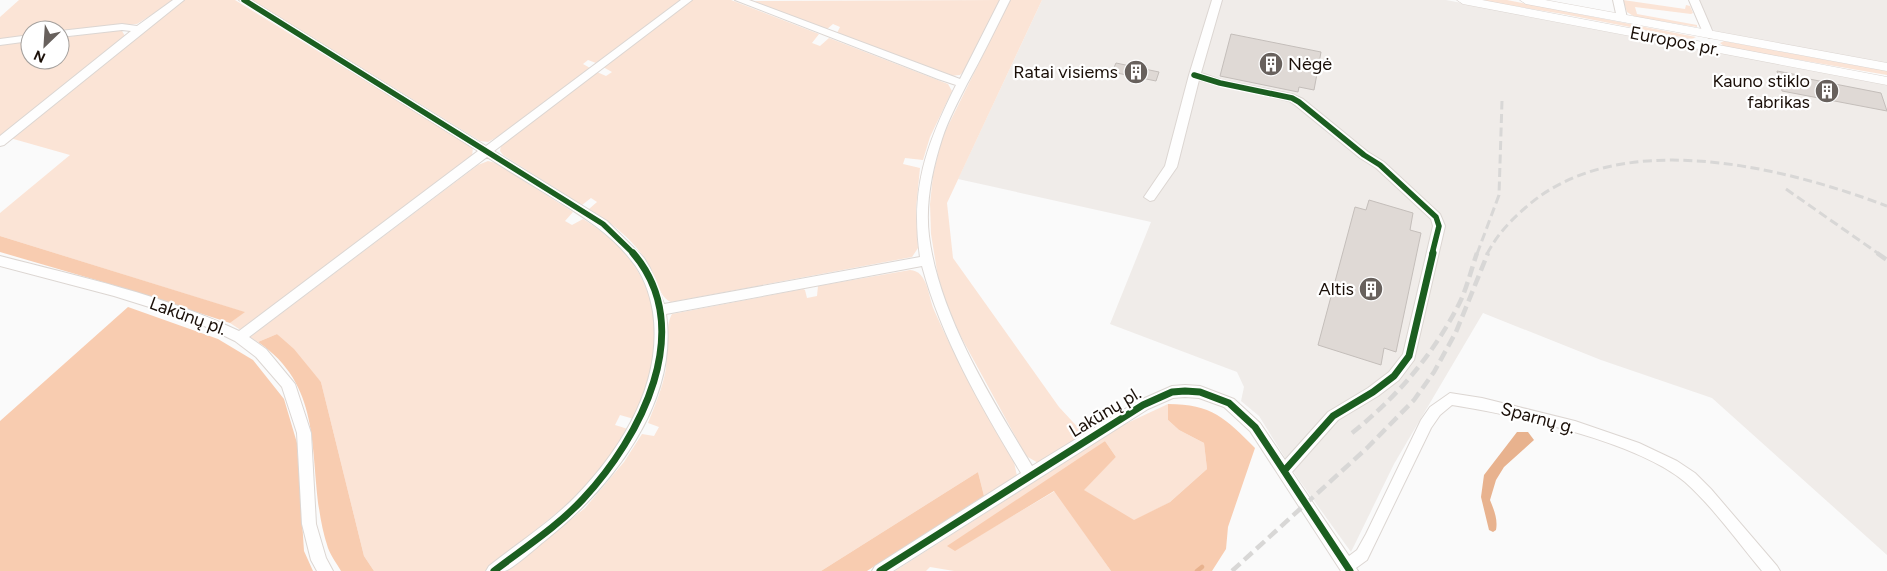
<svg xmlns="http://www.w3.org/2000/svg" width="1887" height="571" font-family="Figtree,sans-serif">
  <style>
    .built { fill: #f0ece9 }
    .green { fill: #fbe4d6 }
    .forest { fill: #f8ccb0 }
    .water { fill: #e8b28e }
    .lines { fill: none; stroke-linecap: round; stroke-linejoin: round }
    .stream { stroke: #e8b28e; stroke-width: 4.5 }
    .building { fill: #dfd9d5; stroke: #c4beba }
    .minor-casing { stroke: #dcd6d2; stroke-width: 2 }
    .major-casing { stroke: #dcd6d2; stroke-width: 1 }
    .minor { fill: #fefefe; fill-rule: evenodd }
    .major { fill: #fefefe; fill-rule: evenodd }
    .rail-far1 { stroke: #d8d7d6; stroke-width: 3; stroke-dasharray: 9 4.5; stroke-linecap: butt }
    .rail { stroke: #d8d7d6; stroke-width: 4.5; stroke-dasharray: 11 5.5; stroke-linecap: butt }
    .cycleway-far1-casing { stroke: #fff; stroke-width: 8 }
    .cycleway-casing { stroke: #fff; stroke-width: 10 }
    .cycleway-far1 { stroke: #1b5e20; stroke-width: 5.5 }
    .cycleway { stroke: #1b5e20; stroke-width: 7 }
    .labels { text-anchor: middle; stroke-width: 4.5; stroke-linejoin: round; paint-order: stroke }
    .street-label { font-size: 18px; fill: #1a0f08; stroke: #fff }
    .poi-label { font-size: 18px; fill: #1a0f08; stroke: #fff; text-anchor: end }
  </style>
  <rect width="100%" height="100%" fill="#fafafa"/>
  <path class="built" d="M1042 0H1446L1887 84V555L1712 398 1601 360 1483 313 1394 464 1351 552 1297 477 1259 416 1241 401 1244 387 1237 372 1110 324 1151 222 958 179Z
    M1698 0H1887V65L1715 32 1710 25Z"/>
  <path class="green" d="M19 0H175L137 24 60 32V30H30V36L0 40V17Z
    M184 0H235L473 147 472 157 242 331 230 323 244 312 0 236V213L70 155 10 138Z
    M252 0H681L596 63 588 60 583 64 590 68 499 136 488 142 480 141Z
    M691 0H731L819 34 812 43 820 46 829 38 948 84 952 91 930 137 923 160 905 158 903 164 920 168 916 209 918 248 912 257 671 302C659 297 657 280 651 269 638 244 614 224 589 209L597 202 591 198 582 205 503 155 500 151 501 145 597 72 606 76 612 72 603 67Z
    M1001 0 965 70 960 75 950 76 837 33 840 27 833 24 826 30 754 1Z
    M1010 0H1042L947 203 953 258 1059 407 1085 435 1040 464 1026 456 960 335 947 305 938 277 931 234 930 204 933 175 942 138Z
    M1476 0H1507L1696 37 1692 39 1563 14Z
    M1623 0 1685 9 1686 5 1690 6 1693 13 1691 14 1635 7 1637 14 1697 25V27L1635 17 1627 12Z
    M111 31H122L125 36 4 136 0 135V45L30 41V60H60V38Z
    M1724 41 1887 71V75L1725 47 1720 43Z
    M488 161 496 163 573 212 565 221 572 225 583 219C635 251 664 297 653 361 649 381 641 400 634 419L620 415 615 425 628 429 598 474 575 498 485 571H374L364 556 321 382 277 334 258 342 250 337 478 165Z
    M910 270C928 271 928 296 934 310 957 362 986 412 1014 462L1017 476 984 496 978 472 821 571H507L585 508 624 462 642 434 654 436 659 427 648 423C655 405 663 387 666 368 668 354 665 325 672 314L803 289 805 290 807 298 817 296 818 286Z
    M1168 404V420L1179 430 1204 443 1207 469 1170 502 1134 521 1083 490 1116 457 1105 441 955 550 1055 491 1111 571H954L930 567 926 571H895L1123 425Z"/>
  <path class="forest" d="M0 236 245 312 230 323 120 287 0 252Z
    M128 307 218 339 253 360 284 399 297 443 304 551 313 571H0V421Z
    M277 334 294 349 321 382 364 556 374 571H341C337 564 331 556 328 548 303 474 333 393 258 342Z
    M1168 404C1212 404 1225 418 1255 448L1228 527 1226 549 1212 571H1111L1054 491 955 551 947 546 1105 441 1116 457 1084 490 1134 520 1170 502 1207 469 1204 443 1179 430 1168 420Z
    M978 472 984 496 867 571H821Z"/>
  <path class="water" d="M1517 432H1528L1534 440 1504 467 1496 480 1490 500C1494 510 1498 519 1496 530L1493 532 1489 530 1481 497 1484 475Z"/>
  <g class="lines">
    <path class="stream" d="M1197 571 1202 567"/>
  </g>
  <path class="building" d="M1231 34 1321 52 1314 90 1299 87 1298 92 1220 76Z
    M1116 63 1159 72 1156 81 1112 72Z
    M1777 71 1798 75 1799 77 1881 93 1887 111 1782 91Z
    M1369 200 1413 213 1410 230 1421 233 1396 352 1384 348 1381 365 1318 345 1355 207 1366 210Z"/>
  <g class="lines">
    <g class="minor-casing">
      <path id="minor" d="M173 0H184L4 145 0 146V136L131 31 122 30 60 37V31L122 24 137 26Z
        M239 0H251L486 146 681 0H692L494 151 607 221 644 258 650 268 664 304 920 257C910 189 926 145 956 85L938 79 735 0H749L960 79 1000 0H1010C996 28 982 57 967 84 958 102 948 120 942 139 932 170 925 204 929 236 939 315 991 398 1032 466L1138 401 1172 386 1185 385 1200 386 1234 399 1260 423 1285 460 1328 412 1368 388 1389 372 1403 354 1433 226 1431 219 1376 168 1360 158 1295 105 1289 101 1199 80 1177 167 1154 200 1150 201 1144 197 1165 166 1189 75 1212 0H1222L1201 73 1221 80 1292 94 1303 99 1368 152 1384 162 1440 214 1445 226 1414 360 1399 380 1378 396 1338 420 1292 472 1349 556 1357 550 1366 534 1421 420 1430 407 1450 393 1482 398 1575 421 1639 443 1677 461 1695 473 1711 489 1777 566 1780 571H1762C1738 542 1713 507 1685 482 1636 441 1515 415 1452 405L1440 415 1431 428 1367 560 1356 568 1358 571H1341L1250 431 1224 407 1199 398 1185 397 1173 398 1148 409 893 571H872L875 566 1021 473C982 408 942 340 922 266L666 314C679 402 612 487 547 539 539 545 513 569 505 571 500 571 492 571 486 571L489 566C518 543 551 522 577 495 624 446 663 381 653 312 650 294 643 274 631 260 611 234 585 218 558 201 534 186 510 172 487 157L249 337 266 349 295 384 311 433 316 524 326 558 333 571H317L311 560 302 524 297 433 282 387 256 357 235 341 194 321 114 296 0 266V256C81 277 164 295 239 331L478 151Z
        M1613 0H1623L1627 18 1626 20H1618L1617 18Z
        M1689 0H1699L1714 35 1713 37 1709 38 1704 35Z
        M30 35V41L0 45V39Z"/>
    </g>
    <g class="major-casing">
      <path id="major" d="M1457 0H1482L1887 77V85L1463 4Z
        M1520 0H1545L1887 63V71L1526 4Z"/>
    </g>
    <use href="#minor" class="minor"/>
    <use href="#major" class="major"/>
    <path class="rail-far1" d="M1786 189 1879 254
      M1477 254 1499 195 1502 101
      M1487 254C1497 235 1509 222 1525 208 1618 125 1783 167 1887 206"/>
    <path class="rail" d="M1877 253 1887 260
      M1352 433C1397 397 1433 355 1459 304 1467 288 1471 270 1477 253
      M1232 571 1367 448 1414 400 1434 372 1456 332 1488 253"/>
    <g class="cycleway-far1-casing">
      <path id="cycleway-far1" d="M244 0 603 224 634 254
        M1194 75 1220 83 1292 98 1299 102 1364 155 1380 165 1436 217 1439 226 1432 254"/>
    </g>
    <g class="cycleway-casing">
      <path id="cycleway" d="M1284 471 1333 416 1373 392 1394 376 1409 356 1433 253
        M494 571C524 548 557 527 583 499 640 438 698 329 633 253
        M880 571 1143 405 1172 392 1185 391 1200 392 1229 403 1255 427 1350 571"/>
    </g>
    <use href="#cycleway-far1" class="cycleway-far1"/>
    <use href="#cycleway" class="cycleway"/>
  </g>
  <defs>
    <g id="building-disc" transform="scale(1.25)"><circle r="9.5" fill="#68615d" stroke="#fff"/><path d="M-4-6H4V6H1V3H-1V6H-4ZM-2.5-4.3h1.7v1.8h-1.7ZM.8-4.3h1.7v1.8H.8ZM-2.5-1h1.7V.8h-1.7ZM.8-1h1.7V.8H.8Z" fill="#fff"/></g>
  </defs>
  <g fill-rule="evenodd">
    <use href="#building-disc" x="1271" y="64"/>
    <use href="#building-disc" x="1136" y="72"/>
    <use href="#building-disc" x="1827" y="91"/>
    <use href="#building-disc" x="1371" y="289"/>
  </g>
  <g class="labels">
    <g class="street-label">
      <text transform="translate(1675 41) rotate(11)" y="6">Europos pr.</text>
      <text transform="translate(188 316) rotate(20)" y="6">Lakūnų pl.</text>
      <text transform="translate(1105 412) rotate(-31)" y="6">Lakūnų pl.</text>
      <text transform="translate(1538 418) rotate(15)" y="6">Sparnų g.</text>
    </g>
    <g class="poi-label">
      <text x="1288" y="70" text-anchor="start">Nėgė</text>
      <text x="1118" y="78">Ratai visiems</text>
      <text x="1810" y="87">Kauno stiklo<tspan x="1810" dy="21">fabrikas</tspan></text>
      <text x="1354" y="295">Altis</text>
    </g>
  </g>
  <g transform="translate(45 45) rotate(205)"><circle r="24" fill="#ffffff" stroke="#a39f9c"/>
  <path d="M0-4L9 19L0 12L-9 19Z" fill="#68615d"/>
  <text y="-8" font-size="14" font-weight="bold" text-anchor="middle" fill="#1a0f08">N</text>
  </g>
</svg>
